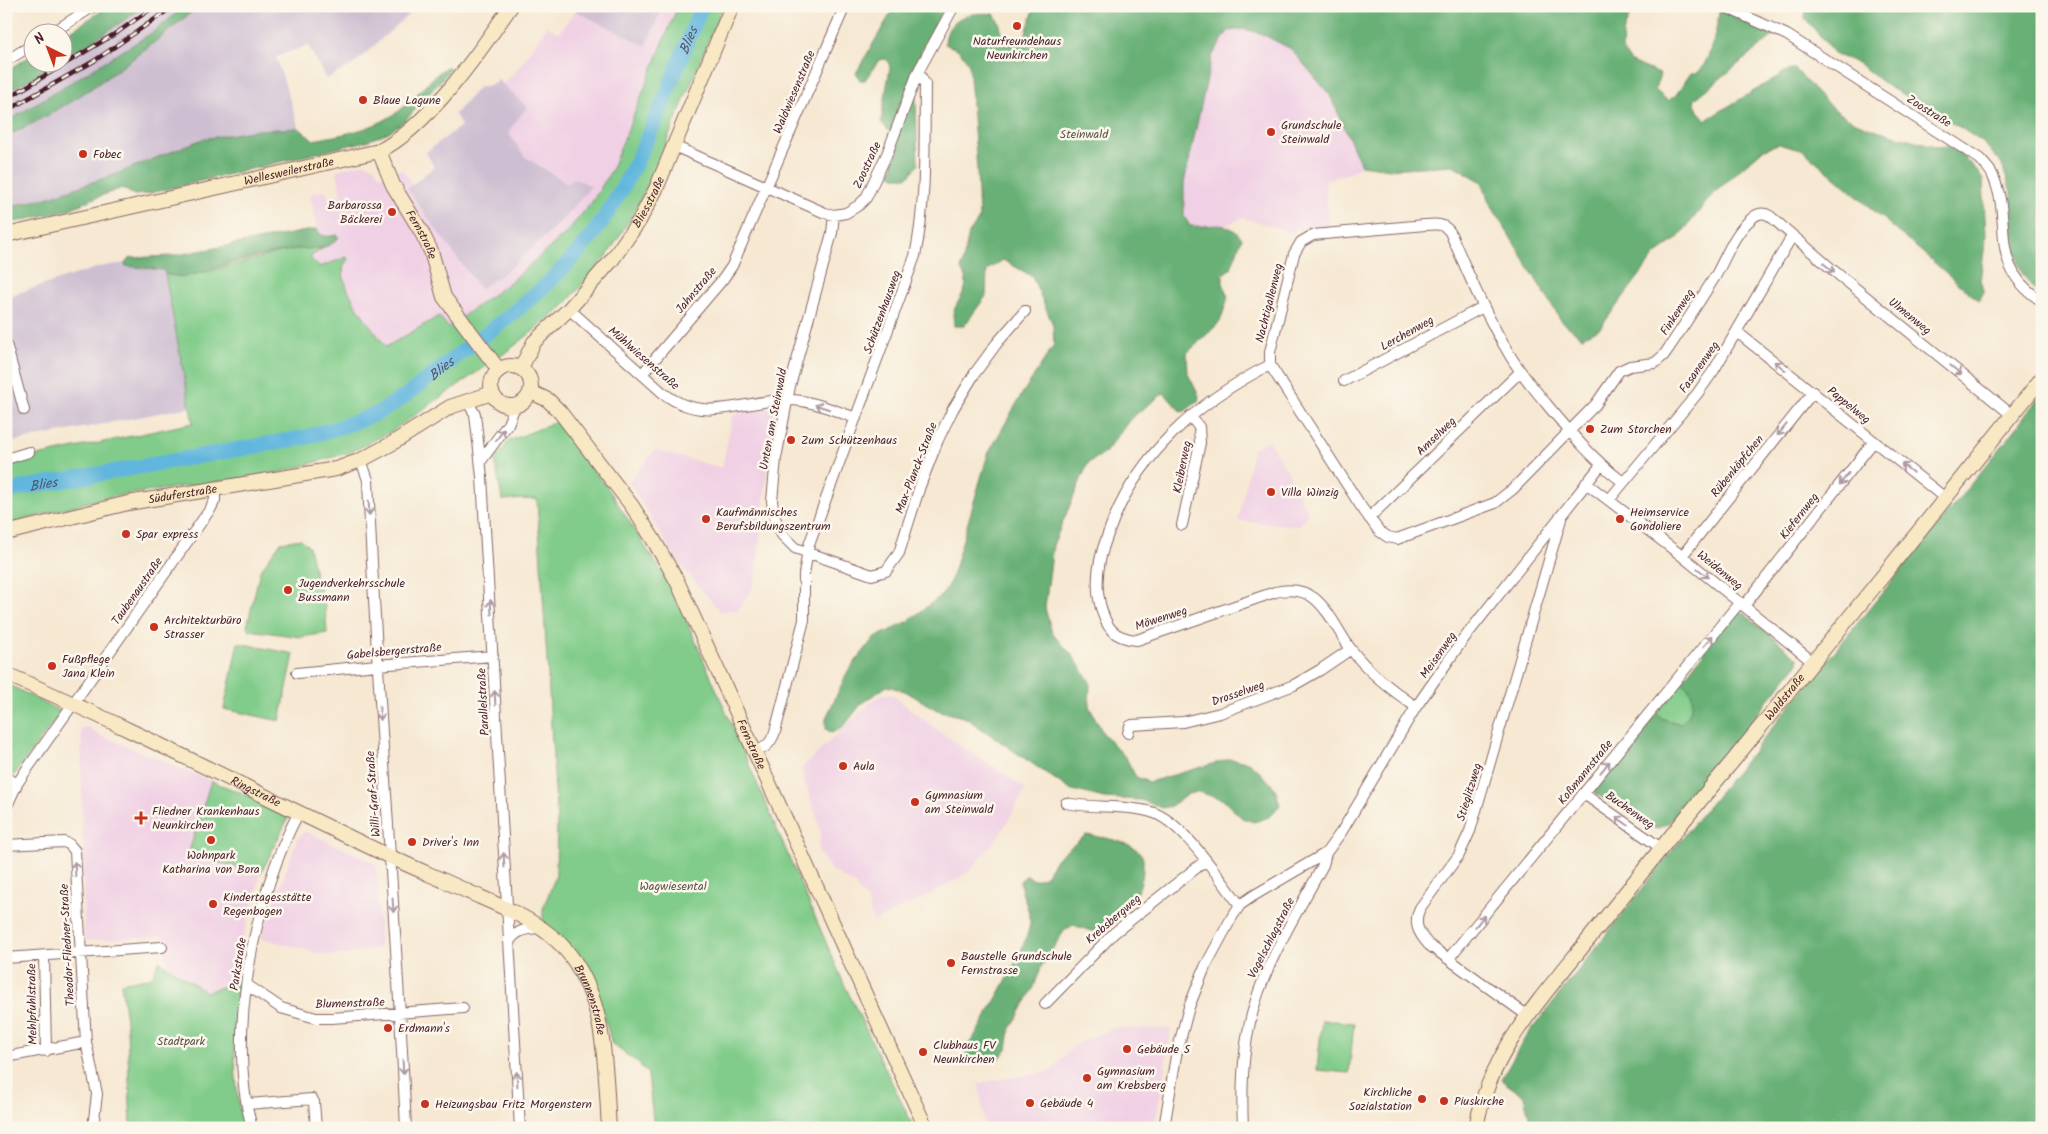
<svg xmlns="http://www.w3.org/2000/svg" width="2048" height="1134" font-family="Kalam,sans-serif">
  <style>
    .built { fill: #f0d0e4 }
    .industrial { fill: #cebed1 }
    .green { fill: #81cc8a; stroke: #66765a }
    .forest { fill: #68b076; stroke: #596850 }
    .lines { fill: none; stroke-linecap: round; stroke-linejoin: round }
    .river { stroke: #61b6dd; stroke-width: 15 }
    .street-casing { stroke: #866565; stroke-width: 12 }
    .secondary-casing { stroke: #866565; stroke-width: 16 }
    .street { stroke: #fff; stroke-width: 10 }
    .secondary { stroke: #f8e8c3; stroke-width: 14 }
    .rail-casing { stroke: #4a1f2b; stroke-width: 4.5 }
    .rail { stroke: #fbf7ec; stroke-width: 2.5; stroke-dasharray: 8; stroke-linecap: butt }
    .oneway { stroke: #ae9aa0 }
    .poi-dot { fill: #c8321e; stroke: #fbf7ec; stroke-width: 2 }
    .labels { text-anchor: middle; stroke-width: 5; stroke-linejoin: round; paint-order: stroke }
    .poi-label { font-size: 12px; fill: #4a1f2b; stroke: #fbf7ec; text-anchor: start }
    .street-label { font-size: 12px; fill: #4a1f2b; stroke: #fbf7ec }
    .park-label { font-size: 12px; fill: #5a5348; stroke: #fbf7ec }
    .water-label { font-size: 14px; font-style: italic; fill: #525469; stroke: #fbf7ec }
  </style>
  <rect width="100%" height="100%" fill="#fbf7ec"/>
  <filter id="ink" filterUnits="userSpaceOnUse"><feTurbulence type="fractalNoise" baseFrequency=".02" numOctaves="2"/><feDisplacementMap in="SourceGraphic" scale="10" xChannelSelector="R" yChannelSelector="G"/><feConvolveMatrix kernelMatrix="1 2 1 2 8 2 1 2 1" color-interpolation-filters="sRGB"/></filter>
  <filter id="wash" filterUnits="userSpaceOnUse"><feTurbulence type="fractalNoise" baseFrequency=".0096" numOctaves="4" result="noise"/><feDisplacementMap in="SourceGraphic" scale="20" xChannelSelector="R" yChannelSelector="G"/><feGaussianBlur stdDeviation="1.12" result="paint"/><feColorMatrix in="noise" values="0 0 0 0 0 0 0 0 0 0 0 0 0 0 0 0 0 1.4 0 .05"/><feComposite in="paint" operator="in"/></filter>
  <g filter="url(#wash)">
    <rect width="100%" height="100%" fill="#f6e8d2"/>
    <path class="built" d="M579 6H678L611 171 592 202 566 233 513 281 447 327 439 317 386 347 362 314 348 290 341 271 347 257 319 267 311 259V256L337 240 336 235 327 238 320 235 317 229 310 194 326 190 328 197 341 195 337 170 365 163 374 167 380 176 401 169 413 184 434 167 426 152 461 126 455 114 478 88 496 83 498 80 503 84 519 67 547 26 559 33Z
      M1243 29 1260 33 1291 49 1330 95 1339 113 1361 165 1350 173 1325 180 1329 227 1296 229 1293 233 1243 218 1226 225 1190 226 1184 216V183L1212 56 1228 31Z
      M771 408 776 412 765 488 757 572 752 589 738 610 720 611 676 559 629 482 655 450 722 468 733 414Z
      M1268 440 1288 472 1308 513 1299 526 1238 521 1253 449Z
      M884 694H891L940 732 1026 789 999 836 969 872 935 892 873 922 867 900 854 884 831 870 818 851 821 832 801 769 874 699Z
      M88 727 97 734 211 781 189 855 261 873 243 937 238 982 206 992 167 965 163 936 84 941 81 728Z
      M305 831 374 863 377 867 380 947 345 955H325L261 938 298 838Z
      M1114 1028 1171 1029 1155 1128H985L979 1083 1051 1071 1074 1045Z"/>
    <path class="industrial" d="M146 6H185L155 31 6 122V93L58 63 62 62 63 60Z
      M199 6H418L354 64 326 79 308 45 276 57 299 128 258 130 116 174 44 199 6 207V136L90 89 161 37Z
      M579 6H663L646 46 576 11Z
      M498 80 527 107 508 132 524 156 568 184 573 178 591 186 564 218 539 242 509 269 480 289 407 189 434 167 426 152 461 126 455 114 478 88 496 83Z
      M125 263 127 266 164 270 190 407 6 443V297L99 267Z"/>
    <path class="green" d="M678 6H723L654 172 632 216 607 256 561 309 509 350 392 431 351 452 278 473 103 498 6 525V465L28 458 193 423 165 274C187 284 268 252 297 249 306 248 315 250 324 248L311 256V259L319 267 347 257 348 260C328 276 375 331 386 347L439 316 448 327 513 280 566 233 592 202 611 171Z
      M556 422 609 490 665 577 685 617 844 984 914 1128H654L648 1074 638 1063 612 1044 602 1009 543 922V909L556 875 557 822 537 499 502 500 495 460 509 441Z
      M301 539 309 547 315 574 325 607 327 633 301 637 250 630 247 627 260 571 281 542Z
      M238 643 294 654 280 721 224 709Z
      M1682 681C1698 696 1694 709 1681 724L1663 719 1657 713Z
      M6 683 61 712 11 779 6 794Z
      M211 781 291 812 261 873 188 855Z
      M159 961 206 992 238 982C233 1030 233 1080 243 1128H131L127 1029 121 983 152 977Z
      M1322 1020 1354 1023 1349 1073 1317 1070Z"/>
    <path class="forest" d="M109 6H146L63 60V36Z
      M185 6H199C139 55 77 105 6 136V122L155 31Z
      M895 6H945L922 49 915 72 918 165 908 177H894L891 174 899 143 881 122 890 67 887 59 879 60 865 80H860L856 73Z
      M1035 6H1633L1623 33 1622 49 1631 62 1660 74 1655 90 1668 101 1676 95 1691 73H1697C1710 63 1717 29 1719 12L1721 10 1774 35 1694 100 1698 111 1706 120 1790 69H1795C1811 86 1826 106 1846 117 1873 132 1908 138 1938 147L1947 146 1959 153 1975 168 1983 180 1986 236 1980 281 1984 292 1979 301 1804 151 1778 144 1762 150 1713 194 1677 239 1655 255 1600 328 1582 337 1562 322 1489 202 1482 182 1453 165 1390 169 1361 165 1330 95 1291 49 1260 33 1243 29 1228 31 1212 56 1184 183V216L1190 226C1213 228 1226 218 1242 238L1231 268 1223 274V284L1228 297 1220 322 1187 353 1188 374 1199 396 1198 401 1185 411 1181 412 1164 393 1131 418 1105 453 1088 463 1053 545 1045 608 1052 633 1073 656 1090 682 1089 706 1103 733 1126 758 1136 777 1149 782 1230 759 1248 762 1259 771 1275 788 1280 805 1269 817 1254 822 1242 818 1222 799 1198 792 1188 794 1171 806 1162 808 1141 800 1104 798 1069 789 966 718 937 710 905 691 887 686 862 703 845 725 832 733 826 729V718L848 671 874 638 907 622 942 595 951 580 988 454 1022 394 1054 345 1053 325 1032 276 1003 260 987 270 986 296 964 326H954C954 323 953 318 953 314 957 297 974 288 961 270L969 233 979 219 977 170 969 64 959 50 945 44C946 17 971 11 994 14L999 22 1003 37 1014 44 1023 42Z
      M1806 6H2042V295L2034 290 2022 273 2012 245V195L2002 165 1985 144 1961 128 1886 85 1858 63 1836 55 1805 18Z
      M32 55V62L58 63 6 93V71Z
      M446 67 450 68 449 71 405 121 389 132 367 141 147 194 134 195 122 188 90 200 68 210 6 224V207L44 199 116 174 203 139 258 130 299 128 313 140C346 134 378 129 404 107 418 94 431 78 446 67Z
      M317 229C322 238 327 237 336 235L339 237C328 252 312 247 297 249 259 254 221 267 184 277L165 274 164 270 126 266 125 263 131 258 172 256Z
      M2042 392V1128H1532L1524 1096 1501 1080 1525 1038 1671 852 2015 430Z
      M1742 612 1798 658V663L1751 722C1745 740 1726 751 1715 766 1698 788 1683 819 1656 829L1596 794 1594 790 1657 713 1663 719 1681 724C1694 709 1698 696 1682 681L1733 614Z
      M1086 835C1100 837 1131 841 1140 853 1144 857 1143 862 1143 868 1143 896 1120 915 1101 934L1073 925 1064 931 1041 967 1034 987 1010 1030 1007 1049 999 1059 969 1063 966 1060 967 1047 976 1034C989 1011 1029 945 1030 922 1030 908 1021 896 1020 881L1027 875 1034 880 1045 877 1057 858Z"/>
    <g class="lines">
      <path class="river" id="s1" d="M6 492 26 487 307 437C333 429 361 422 385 409 411 394 435 373 458 355 514 313 573 270 610 209 649 146 674 74 702 6"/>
    </g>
  </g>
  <g filter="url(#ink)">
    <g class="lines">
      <g class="street-casing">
        <path id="street" d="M1723 6 1787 35 1980 159C1984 164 1989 168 1992 174 2015 222 1985 265 2042 301
          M53 32 94 6
          M6 61 32 45
          M674 146 825 213 834 215 846 213 859 205 866 198 887 154 918 72 954 6
          M834 215 832 233 790 386 776 458 772 501 774 515 782 535 795 548 872 575 886 571 899 553 920 486 938 440 953 409 975 373 997 343 1025 311
          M569 309 663 393C706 426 743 399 789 400 812 400 835 411 856 418
          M1737 332 1945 498
          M6 344 24 410
          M1270 365C1198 401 1135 456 1108 534 1099 557 1094 580 1100 604 1106 628 1113 638 1137 640L1275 592C1289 589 1302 589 1314 598 1330 611 1339 633 1350 648 1368 672 1392 690 1416 707
          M643 373 723 279 732 266 845 6
          M1344 381 1483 307
          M467 401 475 414 482 477 520 1128
          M6 459 29 452
          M361 460 368 480C377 696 396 912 406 1128
          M481 461 508 424 515 406
          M1623 482C1592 459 1569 431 1544 401 1531 385 1518 370 1508 352 1485 314 1468 273 1450 232 1444 223 1436 224 1425 225L1313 235 1301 242 1294 254 1270 352V365L1362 508 1379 531 1388 537 1397 539 1495 503 1513 489 1596 404 1619 371 1630 366 1655 363 1664 355C1682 329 1699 302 1716 275 1726 257 1734 234 1750 220 1756 214 1762 211 1770 216L1834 271 2012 415
          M1586 483 1682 556 1813 662
          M1609 500 1697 394 1714 370 1792 236
          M1369 518 1520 372
          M1182 525 1200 443 1199 427 1190 416
          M1682 556 1813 392
          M1744 606 1874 441
          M297 673 377 665 493 656
          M1128 733 1130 726 1132 725 1183 722 1220 713 1294 685 1320 670 1351 649
          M755 752C767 747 770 744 775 732L804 620V574L809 545 915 256C927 200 924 141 925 84L918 72
          M6 777 17 784
          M1584 794 1661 848
          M1066 803C1094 809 1124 804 1151 812 1183 821 1219 879 1240 905
          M6 808 17 784 25 772 211 508 215 500V490
          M6 845 64 842 69 844 75 851 86 1042 97 1094 93 1128
          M509 942C516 930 526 929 539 928
          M44 956 46 1051
          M6 958 162 947
          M1449 958 1740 602
          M247 985 281 1008 316 1018H332L463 1008
          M1045 1004 1114 933 1205 861
          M1528 1016 1429 945C1418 933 1413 923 1420 908L1459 855 1470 831 1561 519
          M6 1057 86 1042
          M247 1104 312 1099 314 1102 316 1128
          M252 1128C226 1035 254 896 299 812
          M1164 1128 1176 1056 1189 1007 1205 967 1232 917 1240 905 1253 896 1326 853
          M1243 1128C1241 1082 1243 1035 1259 991 1275 947 1301 906 1323 865L1326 853 1342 831 1416 707 1462 641 1601 465"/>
      </g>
      <g class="secondary-casing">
        <g id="secondary">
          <path id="s2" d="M379 151 393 185 421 231 431 251 444 297 499 370"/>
          <path id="s3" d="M6 235 379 151C427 128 481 50 511 6"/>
          <circle cx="511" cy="386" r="20"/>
          <path id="s4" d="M521 368 534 342 569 309 612 260 639 221 656 189 732 6"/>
          <path id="s5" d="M531 392 548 400 560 412 632 506 653 539 677 581 926 1128"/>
          <path id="s6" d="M6 533 128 503 336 469 361 460 391 444 450 407 492 393"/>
          <path id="s7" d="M6 674C131 728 252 791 374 849 406 865 439 878 471 893 505 908 547 924 570 955 607 1004 605 1069 609 1128"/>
          <path id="s8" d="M1476 1128C1489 1051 1545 994 1592 935 1638 877 1684 819 1732 762 1836 634 1939 507 2042 378"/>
        </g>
      </g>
      <use href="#street" class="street"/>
      <use href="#secondary" class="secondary"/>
      <g class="rail-casing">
        <path id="rail" d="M6 99 118 32 155 6
          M6 111 94 61 174 6"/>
      </g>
      <use href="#rail" class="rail"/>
    </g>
    <defs><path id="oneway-shaft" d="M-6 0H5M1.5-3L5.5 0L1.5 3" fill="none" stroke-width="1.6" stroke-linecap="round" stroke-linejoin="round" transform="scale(1.25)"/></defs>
    <g class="oneway">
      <use href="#oneway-shaft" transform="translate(1829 268) rotate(40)"/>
      <use href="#oneway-shaft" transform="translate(1780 366) rotate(-141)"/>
      <use href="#oneway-shaft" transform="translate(1956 370) rotate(39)"/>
      <use href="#oneway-shaft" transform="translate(822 407) rotate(-162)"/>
      <use href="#oneway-shaft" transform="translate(1782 430) rotate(129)"/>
      <use href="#oneway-shaft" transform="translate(500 435) rotate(-54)"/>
      <use href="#oneway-shaft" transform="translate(1907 468) rotate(-141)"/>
      <use href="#oneway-shaft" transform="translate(1844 479) rotate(128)"/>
      <use href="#oneway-shaft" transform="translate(369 508) rotate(87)"/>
      <use href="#oneway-shaft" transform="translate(1703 573) rotate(39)"/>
      <use href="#oneway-shaft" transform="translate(491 607) rotate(-94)"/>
      <use href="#oneway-shaft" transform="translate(1708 641) rotate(-51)"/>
      <use href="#oneway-shaft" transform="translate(495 698) rotate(-93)"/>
      <use href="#oneway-shaft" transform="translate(380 713) rotate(86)"/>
      <use href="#oneway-shaft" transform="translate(1605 767) rotate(-51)"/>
      <use href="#oneway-shaft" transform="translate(1622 821) rotate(-145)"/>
      <use href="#oneway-shaft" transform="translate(504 860) rotate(-93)"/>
      <use href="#oneway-shaft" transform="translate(75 869) rotate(-93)"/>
      <use href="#oneway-shaft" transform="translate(393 905) rotate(86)"/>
      <use href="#oneway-shaft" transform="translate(1480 921) rotate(-51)"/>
      <use href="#oneway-shaft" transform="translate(403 1067) rotate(87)"/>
      <use href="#oneway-shaft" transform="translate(517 1079) rotate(-93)"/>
    </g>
  </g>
  <g class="poi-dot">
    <circle cx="1017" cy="26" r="5"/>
    <circle cx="363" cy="100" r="5"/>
    <circle cx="1271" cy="132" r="5"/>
    <circle cx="83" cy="154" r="5"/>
    <circle cx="392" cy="212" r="5"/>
    <circle cx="1590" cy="429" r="5"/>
    <circle cx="791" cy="440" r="5"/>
    <circle cx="1271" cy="492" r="5"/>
    <circle cx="706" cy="519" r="5"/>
    <circle cx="1620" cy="519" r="5"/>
    <circle cx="126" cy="534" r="5"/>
    <circle cx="288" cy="590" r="5"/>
    <circle cx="154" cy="627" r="5"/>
    <circle cx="52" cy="666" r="5"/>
    <circle cx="843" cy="766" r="5"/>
    <circle cx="915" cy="802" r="5"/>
    <path d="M138.5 810.5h5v5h5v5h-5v5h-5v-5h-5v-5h5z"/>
    <circle cx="211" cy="840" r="5"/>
    <circle cx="412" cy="842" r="5"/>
    <circle cx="213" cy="904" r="5"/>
    <circle cx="951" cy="963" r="5"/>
    <circle cx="388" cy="1028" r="5"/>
    <circle cx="1127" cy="1049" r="5"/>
    <circle cx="923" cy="1052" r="5"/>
    <circle cx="1087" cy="1078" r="5"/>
    <circle cx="1422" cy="1099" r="5"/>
    <circle cx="1444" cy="1101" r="5"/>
    <circle cx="1030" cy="1103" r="5"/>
    <circle cx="425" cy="1104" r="5"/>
  </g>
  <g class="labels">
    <g class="poi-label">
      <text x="1017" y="45" text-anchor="middle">Naturfreundehaus<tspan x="1017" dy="14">Neunkirchen</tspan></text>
      <text x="373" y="104">Blaue Lagune</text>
      <text x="1281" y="129">Grundschule<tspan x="1281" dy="14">Steinwald</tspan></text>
      <text x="93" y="158">Fobec</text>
      <text x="382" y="209" text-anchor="end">Barbarossa<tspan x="382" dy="14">Bäckerei</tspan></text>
      <text x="1600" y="433">Zum Storchen</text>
      <text x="801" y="444">Zum Schützenhaus</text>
      <text x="1281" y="496">Villa Winzig</text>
      <text x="716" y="516">Kaufmännisches<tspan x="716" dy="14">Berufsbildungszentrum</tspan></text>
      <text x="1630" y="516">Heimservice<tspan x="1630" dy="14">Gondoliere</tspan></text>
      <text x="136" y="538">Spar express</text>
      <text x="298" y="587">Jugendverkehrsschule<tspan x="298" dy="14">Bussmann</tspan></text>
      <text x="164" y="624">Architekturbüro<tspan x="164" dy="14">Strasser</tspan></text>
      <text x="62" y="663">Fußpflege<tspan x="62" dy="14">Jana Klein</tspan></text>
      <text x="853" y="770">Aula</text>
      <text x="925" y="799">Gymnasium<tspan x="925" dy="14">am Steinwald</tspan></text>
      <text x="152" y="815">Fliedner Krankenhaus<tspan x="152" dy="14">Neunkirchen</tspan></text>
      <text x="422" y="846">Driver's Inn</text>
      <text x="211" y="859" text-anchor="middle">Wohnpark<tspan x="211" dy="14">Katharina von Bora</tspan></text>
      <text x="223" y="901">Kindertagesstätte<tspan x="223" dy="14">Regenbogen</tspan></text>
      <text x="961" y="960">Baustelle Grundschule<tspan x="961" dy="14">Fernstrasse</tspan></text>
      <text x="398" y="1032">Erdmann's</text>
      <text x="933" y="1049">Clubhaus FV<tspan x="933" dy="14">Neunkirchen</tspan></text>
      <text x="1137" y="1053">Gebäude 5</text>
      <text x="1097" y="1075">Gymnasium<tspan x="1097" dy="14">am Krebsberg</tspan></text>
      <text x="1412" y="1096" text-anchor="end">Kirchliche<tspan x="1412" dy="14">Sozialstation</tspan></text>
      <text x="1454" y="1105">Piuskirche</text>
      <text x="1040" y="1107">Gebäude 4</text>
      <text x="435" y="1108">Heizungsbau Fritz Morgenstern</text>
    </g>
    <g class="street-label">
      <text transform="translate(794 92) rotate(-67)" y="4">Waldwiesenstraße</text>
      <text transform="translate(1929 111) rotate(32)" y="4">Zoostraße</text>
      <text transform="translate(867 165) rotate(-65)" y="4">Zoostraße</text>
      <text dy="4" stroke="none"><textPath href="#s3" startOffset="290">Wellesweilerstraße</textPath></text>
      <text dy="4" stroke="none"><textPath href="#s4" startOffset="211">Bliesstraße</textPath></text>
      <text dy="4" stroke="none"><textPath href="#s2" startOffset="94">Fernstraße</textPath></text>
      <text transform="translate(696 290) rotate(-50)" y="4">Jahnstraße</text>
      <text transform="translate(1269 303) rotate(-76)" y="4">Nachtigallenweg</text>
      <text transform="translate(882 312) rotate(-70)" y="4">Schützenhausweg</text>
      <text transform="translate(1677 312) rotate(-57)" y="4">Finkenweg</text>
      <text transform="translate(1910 316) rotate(39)" y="4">Ulmenweg</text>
      <text transform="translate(1407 333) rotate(-29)" y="4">Lerchenweg</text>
      <text transform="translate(644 358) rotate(41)" y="4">Mühlwiesenstraße</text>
      <text transform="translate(1699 367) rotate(-55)" y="4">Fasanenweg</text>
      <text transform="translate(1849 405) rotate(39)" y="4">Pappelweg</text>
      <text transform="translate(773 419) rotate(-79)" y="4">Unten am Steinwald</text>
      <text transform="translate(1436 436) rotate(-44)" y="4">Amselweg</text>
      <text transform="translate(1737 466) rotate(-51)" y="4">Rübenköpfchen</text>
      <text transform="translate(1182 467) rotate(-79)" y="4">Kleiberweg</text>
      <text transform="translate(916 468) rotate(-69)" y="4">Max-Planck-Straße</text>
      <text dy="4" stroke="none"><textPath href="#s6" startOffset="181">Süduferstraße</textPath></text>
      <text transform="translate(1799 516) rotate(-52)" y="4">Kiefernweg</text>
      <text transform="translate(1720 570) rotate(39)" y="4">Weidenweg</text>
      <text transform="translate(137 591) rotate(-55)" y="4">Taubenaustraße</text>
      <text transform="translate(1161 618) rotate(-18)" y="4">Möwenweg</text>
      <text transform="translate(394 651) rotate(-5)" y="4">Gabelsbergerstraße</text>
      <text transform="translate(1438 655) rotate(-55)" y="4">Meisenweg</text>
      <text transform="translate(1238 693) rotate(-19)" y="4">Drosselweg</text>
      <text dy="4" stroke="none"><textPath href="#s8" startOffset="534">Waldstraße</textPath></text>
      <text transform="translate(483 702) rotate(-93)" y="4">Parallelstraße</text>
      <text dy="4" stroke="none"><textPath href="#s5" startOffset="421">Fernstraße</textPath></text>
      <text transform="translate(1585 772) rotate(-51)" y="4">Koßmannstraße</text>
      <text dy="4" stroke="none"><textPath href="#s7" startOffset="276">Ringstraße</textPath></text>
      <text transform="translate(1469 792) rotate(-73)" y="4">Stieglitzweg</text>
      <text transform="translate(373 794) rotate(-94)" y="4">Willi-Graf-Straße</text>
      <text transform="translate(1630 810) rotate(35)" y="4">Buchenweg</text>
      <text transform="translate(1113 919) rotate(-41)" y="4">Krebsbergweg</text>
      <text transform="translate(1271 938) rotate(-63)" y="4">Vogelschlagstraße</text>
      <text transform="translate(67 945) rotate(-93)" y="4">Theodor-Fliedner-Straße</text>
      <text transform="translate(238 964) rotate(-81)" y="4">Parkstraße</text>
      <text dy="4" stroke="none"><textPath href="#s7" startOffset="682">Brunnenstraße</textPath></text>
      <text transform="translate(350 1003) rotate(-2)" y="4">Blumenstraße</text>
      <text transform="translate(32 1004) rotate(-91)" y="4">Mehlpfuhlstraße</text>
    </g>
    <g class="park-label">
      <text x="1084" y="138">Steinwald</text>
      <text x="673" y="890">Wagwiesental</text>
      <text x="181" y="1045">Stadtpark</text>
    </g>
    <g class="water-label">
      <text dy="5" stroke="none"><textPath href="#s1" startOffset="878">Blies</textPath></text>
      <text dy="5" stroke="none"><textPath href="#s1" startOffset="458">Blies</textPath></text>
      <text dy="5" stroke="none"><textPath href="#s1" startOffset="38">Blies</textPath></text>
    </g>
  </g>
  <rect width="2048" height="1134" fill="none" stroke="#fbf7ec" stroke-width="25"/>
  <g transform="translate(48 48) rotate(318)"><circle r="24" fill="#fbf7ec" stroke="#b4a19f"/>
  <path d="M0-4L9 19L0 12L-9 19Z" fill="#c8321e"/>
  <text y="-8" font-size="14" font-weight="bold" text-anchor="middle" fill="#4a1f2b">N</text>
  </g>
</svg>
